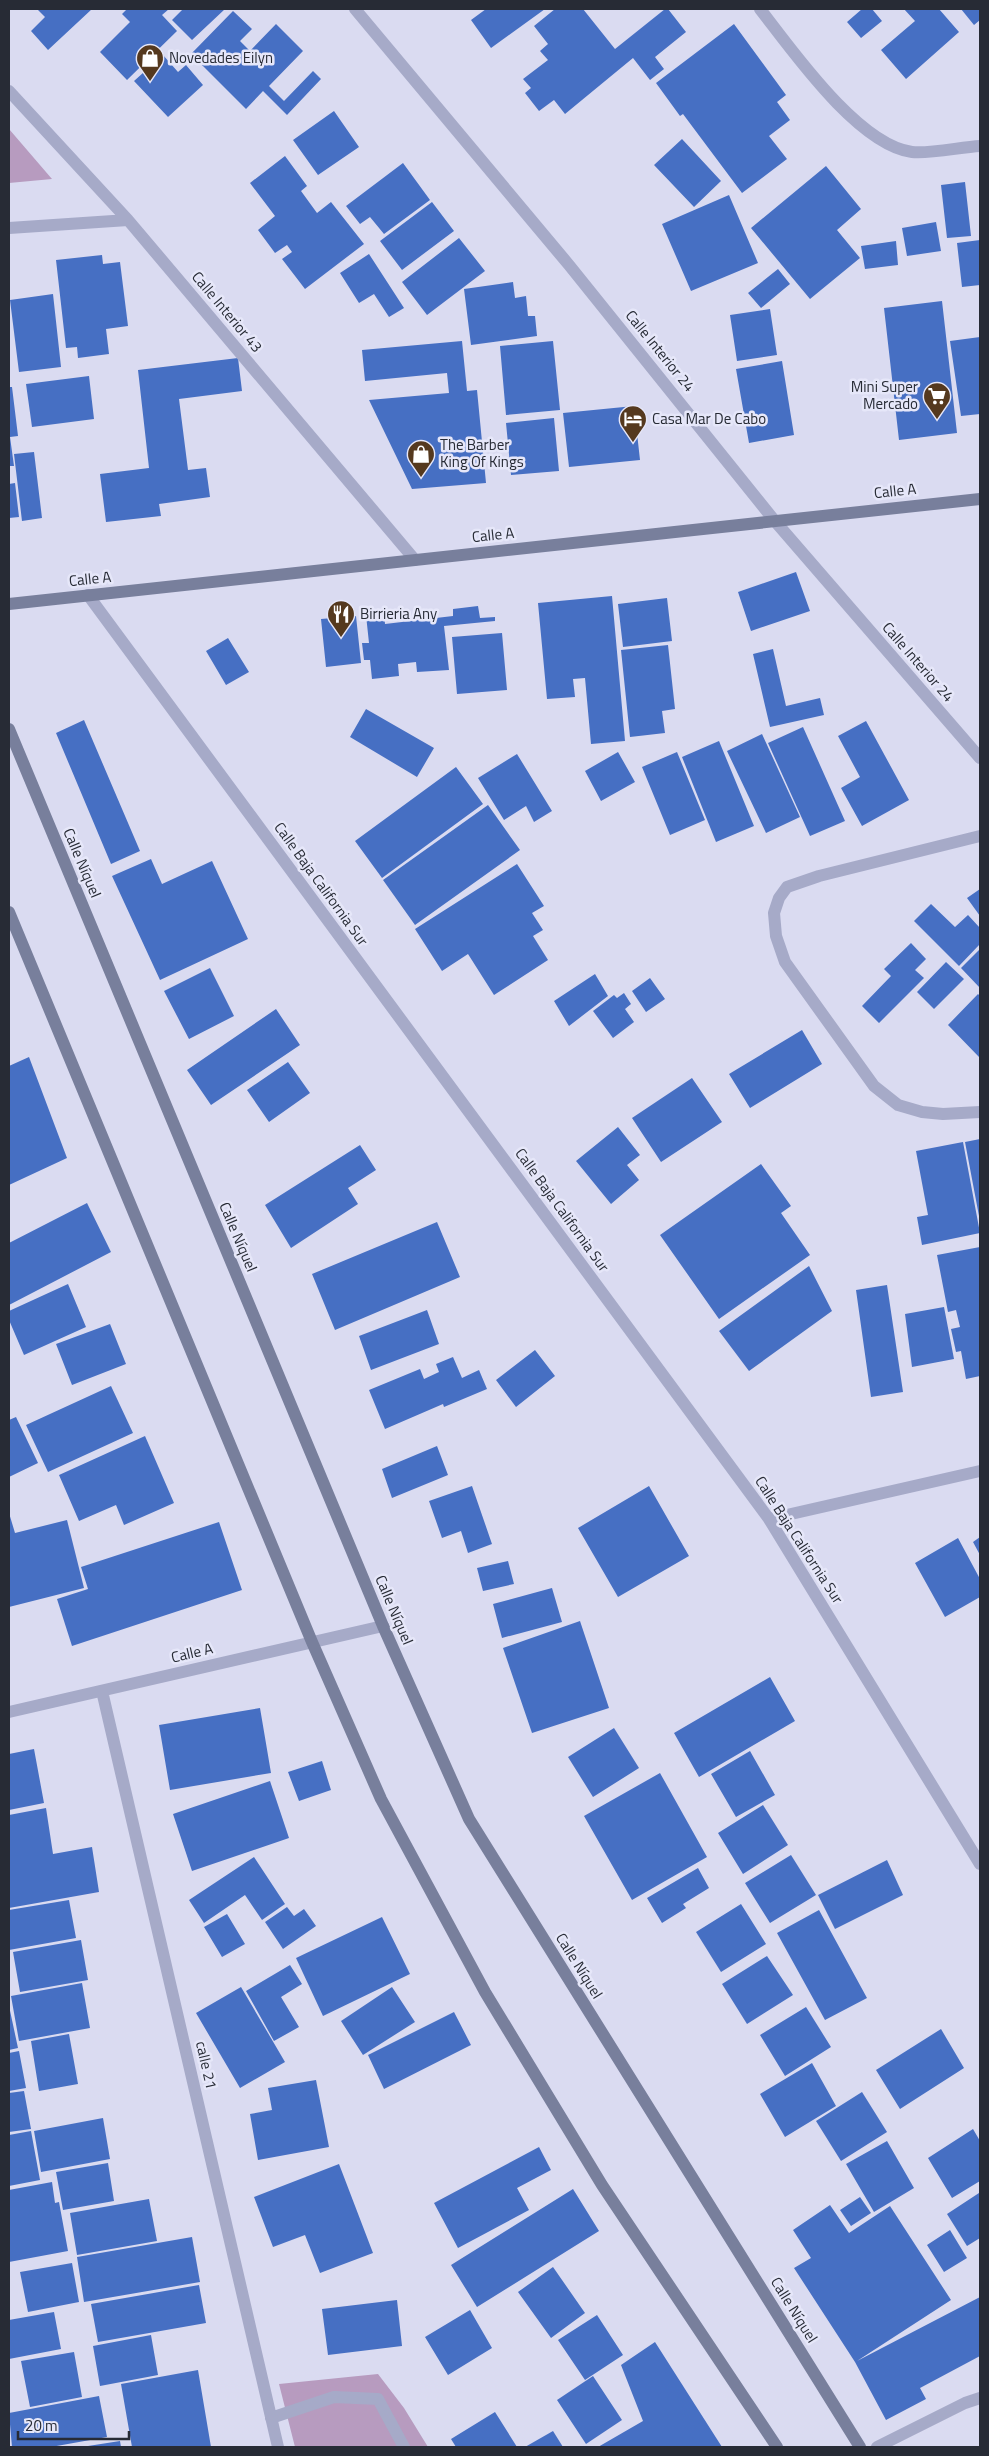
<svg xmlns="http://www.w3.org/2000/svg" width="989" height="2456" font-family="'Titillium Web',sans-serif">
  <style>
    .green { fill: #b79bbf }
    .building { fill: #466fc3 }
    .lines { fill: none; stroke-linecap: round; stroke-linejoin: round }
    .street { stroke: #a6aac8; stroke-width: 12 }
    .secondary { stroke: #787f9c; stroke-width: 12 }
    .labels { text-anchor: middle; stroke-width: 5; stroke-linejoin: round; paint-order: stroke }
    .poi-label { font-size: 15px; fill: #272b35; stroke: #e6e7f9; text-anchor: start }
    .street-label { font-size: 15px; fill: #272b35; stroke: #e6e7f9 }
  </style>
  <rect width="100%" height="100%" fill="#dadbf1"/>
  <path class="green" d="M9 129 52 179 9 183Z
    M378 2374 404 2408 428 2447H295L279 2384Z"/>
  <path class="building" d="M37 9H92L48 50 31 31 45 17Z
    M127 9H169L162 15 177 31 127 80 100 52 130 22 122 14Z
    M183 9H225L192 40 172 20Z
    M486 9H545L491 48 471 20Z
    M555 9H583L615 49 665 9H668L686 32 655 57 664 69 650 80 633 58 565 114 554 100 539 111 525 93 531 88 523 79 548 60 540 51 548 44 534 26Z
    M862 9H872L882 21 861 38 847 22Z
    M904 9H939L959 32 906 79 881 50 915 21Z
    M961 9H980V20L974 25Z
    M233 11 252 29 240 41 250 51 276 24 303 51 269 86 284 101 313 71 321 79 287 115 263 91 246 109 191 54Z
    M734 24 786 95 777 102 790 120 769 136 787 159 742 193 683 114 680 116 656 83Z
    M163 55 178 72 186 65 203 85 168 117 134 81Z
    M334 111 359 147 318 175 293 140Z
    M682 139 721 181 694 207 654 165Z
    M285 156 307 186 301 191 317 213 331 202 364 244 305 289 282 259 292 252 287 245 275 253 258 230 275 216 250 183Z
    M403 163 430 200 384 234 370 217 360 224 346 206Z
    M826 166 861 209 837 230 860 258 810 299 751 228Z
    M965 182 971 236 947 238 941 185Z
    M729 195 758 263 691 291 662 224Z
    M432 202 454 231 402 270 380 241Z
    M936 222 941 251 907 256 902 228Z
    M459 238 485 271 427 315 402 282Z
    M980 240V285L962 287 957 243Z
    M896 241 898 265 865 269 861 246Z
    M369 254 404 308 389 317 374 294 359 303 340 273Z
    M102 255 103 264 120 262 128 326 106 329 109 354 78 358 77 347 66 348 56 260Z
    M778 269 790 284 761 308 748 293Z
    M513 282 515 298 526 296 528 316H535L537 336 471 345 464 289Z
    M53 294 61 367 19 372 10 300Z
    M942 301 957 433 899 440 884 308Z
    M770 309 777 355 737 361 730 315Z
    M980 337V414L961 416 950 341Z
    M462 341 467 391 477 390 486 483 412 489 369 400 449 393 447 373 365 381 362 350Z
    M553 341 560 410 506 415 500 346Z
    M238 358 242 391 179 399 188 470 206 468 210 497 159 504 161 516 106 522 100 474 149 468 138 370Z
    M782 361 794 435 749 443 736 369Z
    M89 376 94 419 32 427 26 384Z
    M9 387H12L18 436 10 437 14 466H9Z
    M634 406 640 460 569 467 563 413Z
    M554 418 559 471 511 475 506 423Z
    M34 452 42 518 22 521 14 454Z
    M15 483 19 517 9 518V484Z
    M796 572 810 611 751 631 738 592Z
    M612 596 625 741 591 744 585 678 573 679 575 697 547 699 538 603Z
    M667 598 672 641 623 647 618 604Z
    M478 606 480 618 495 617V621L444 626 449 670 417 672 416 662 398 664 399 676 372 679 370 660H364L362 643H369L366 615 384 613 385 624 453 616V609Z
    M356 616 361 663 326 667 321 619Z
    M502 633 507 690 457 694 452 637Z
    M228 638 249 672 226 685 206 651Z
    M668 645 675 709 662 711 665 733 630 737 621 650Z
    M773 649 786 706 820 698 824 715 770 727 753 654Z
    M366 709 434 748 417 777 350 737Z
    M84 720 140 851 111 864 56 733Z
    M866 721 909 800 862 826 841 788 860 777 838 736Z
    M803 727 845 821 810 836 768 743Z
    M762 734 800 817 766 833 727 751Z
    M719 741 754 826 716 842 682 757Z
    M618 752 635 782 601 801 585 771Z
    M677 752 705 820 670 835 642 767Z
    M517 754 552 811 534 822 526 806 504 820 478 778Z
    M456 767 483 804 382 878 355 841Z
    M488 805 520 850 415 925 383 880Z
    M151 859 162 884 212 861 248 939 160 980 112 876Z
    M517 864 544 906 532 913 543 930 533 936 548 960 494 995 468 954 442 971 415 929Z
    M980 889V916L967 898Z
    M931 904 955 927 968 915 980 928V944L959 966 914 921Z
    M911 943 926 959 915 970 924 978 879 1023 862 1006 891 976 884 969Z
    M980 949V988L961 968Z
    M946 962 964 979 934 1009 917 992Z
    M210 968 234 1016 189 1039 164 991Z
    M595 974 608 996 569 1026 554 1001Z
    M650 978 665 999 646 1012 632 991Z
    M624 993 631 1004 625 1009 634 1022 613 1038 593 1011 614 995 617 998Z
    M978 994 980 996V1058L948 1025Z
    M276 1009 300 1045 211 1105 187 1070Z
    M802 1030 822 1064 750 1108 729 1074Z
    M29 1057 67 1158 9 1185V1066Z
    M288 1062 310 1093 269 1122 247 1090Z
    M692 1078 722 1122 661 1162 632 1118Z
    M618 1127 640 1155 627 1165 639 1180 611 1204 576 1161Z
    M980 1139V1216H979L965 1142Z
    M963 1142 980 1233 922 1245 917 1217 928 1215 916 1151Z
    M360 1145 376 1170 348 1188 358 1204 291 1248 265 1205Z
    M761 1164 791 1206 781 1213 810 1255 719 1319 660 1235Z
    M87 1203 111 1252 9 1305V1243Z
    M437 1222 460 1277 335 1330 312 1274Z
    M980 1247V1376L966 1379 961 1351 956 1352 951 1329 960 1327 956 1310 948 1312 937 1255Z
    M809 1266 832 1311 749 1371 719 1331Z
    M68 1284 86 1327 24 1355 9 1320V1311Z
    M887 1285 903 1392 871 1397 856 1290Z
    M944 1307 954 1359 912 1367 905 1314Z
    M427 1310 439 1344 371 1370 359 1336Z
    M110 1324 126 1364 72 1385 56 1344Z
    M535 1350 555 1376 516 1407 496 1380Z
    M453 1357 462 1378 479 1370 487 1389 444 1407 443 1404 385 1429 369 1390 420 1369 424 1379 439 1372 436 1364Z
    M111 1386 133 1433 48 1472 26 1425Z
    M16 1417 38 1463 9 1477V1420Z
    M145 1436 174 1503 124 1525 116 1505 79 1521 59 1475Z
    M437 1446 448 1475 392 1498 382 1469Z
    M472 1486 492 1544 468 1553 461 1531 442 1538 429 1501Z
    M649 1486 689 1556 618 1597 578 1528Z
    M9 1513 15 1533 67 1520 84 1588 9 1607Z
    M219 1522 242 1590 72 1646 57 1599 88 1589 81 1567Z
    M980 1537V1555L973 1542Z
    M958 1538 980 1579V1597L945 1617 915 1563Z
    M508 1561 514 1584 483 1591 477 1568Z
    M552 1588 562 1622 502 1638 493 1604Z
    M580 1621 609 1708 532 1733 503 1648Z
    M770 1677 795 1721 699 1777 674 1733Z
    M260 1708 271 1773 170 1790 159 1725Z
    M614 1728 639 1768 593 1797 568 1757Z
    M34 1749 44 1803 9 1810V1754Z
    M750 1751 775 1795 736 1817 711 1774Z
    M322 1761 331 1790 299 1801 288 1772Z
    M660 1773 707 1857 632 1900 584 1816Z
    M270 1781 289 1838 192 1871 173 1814Z
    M763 1805 788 1845 743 1874 718 1833Z
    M46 1808 53 1854 92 1847 99 1892 9 1908V1815Z
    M791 1855 816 1895 770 1923 745 1883Z
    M254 1857 285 1904 262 1920 245 1895 204 1923 189 1900Z
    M887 1860 903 1895 835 1929 818 1895Z
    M698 1868 709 1888 683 1904 686 1908 662 1923 647 1898Z
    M69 1900 76 1938 9 1950V1910Z
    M741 1904 766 1944 721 1972 696 1932Z
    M287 1907 294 1916 304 1909 316 1926 283 1949 265 1922Z
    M819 1910 867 1998 825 2020 777 1933Z
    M227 1914 245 1944 222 1957 204 1927Z
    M382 1917 410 1974 323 2016 296 1958Z
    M81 1940 88 1980 20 1992 13 1952Z
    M767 1956 793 1995 747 2024 722 1984Z
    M290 1965 302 1984 281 1997 299 2027 274 2041 246 1991Z
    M82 1983 90 2028 19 2041 11 1996Z
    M241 1987 285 2062 240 2088 196 2013Z
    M392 1987 415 2022 363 2055 341 2021Z
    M9 2006 18 2048 9 2050Z
    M806 2007 831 2047 785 2076 760 2035Z
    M454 2012 471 2045 384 2089 368 2055Z
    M941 2029 964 2068 900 2109 876 2070Z
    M69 2034 78 2084 39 2091 31 2041Z
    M19 2051 26 2088 9 2091V2053Z
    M812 2063 836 2106 785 2137 760 2094Z
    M316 2080 329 2147 258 2160 250 2114 272 2110 268 2088Z
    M24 2091 31 2129 9 2132V2093Z
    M862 2092 887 2132 841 2161 816 2121Z
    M103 2118 110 2159 41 2172 34 2131Z
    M973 2129 980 2141V2181L952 2198 928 2158Z
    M31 2131 40 2180 9 2186V2135Z
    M887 2141 914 2188 874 2212 846 2164Z
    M539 2147 551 2170 517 2188 529 2210 458 2248 434 2203Z
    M108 2163 114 2201 63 2210 56 2172Z
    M339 2164 373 2253 320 2273 305 2235 273 2247 254 2197Z
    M52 2182 55 2203 59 2202 68 2251 9 2262V2190Z
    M573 2189 599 2231 477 2307 451 2265Z
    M979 2193 980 2238 967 2246 947 2214Z
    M860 2197 871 2213 851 2226 840 2210Z
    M149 2199 157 2241 77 2255 70 2213Z
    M830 2205 849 2233 890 2206 951 2300 857 2361 980 2297V2356L920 2388 926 2399 886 2420 855 2362 794 2268 811 2258 793 2230Z
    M950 2230 967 2258 944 2272 927 2245Z
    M192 2237 200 2282 84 2302 77 2257Z
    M72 2263 79 2302 28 2312 20 2272Z
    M553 2267 585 2313 551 2338 518 2292Z
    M199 2285 206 2323 98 2342 91 2304Z
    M397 2300 402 2346 328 2355 322 2309Z
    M470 2310 492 2348 448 2375 425 2337Z
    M54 2312 61 2349 9 2359V2320Z
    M597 2315 623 2355 585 2380 558 2340Z
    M151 2335 158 2375 100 2386 93 2346Z
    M655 2342 722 2447H598L643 2421 621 2365Z
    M74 2352 82 2397 30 2407 21 2361Z
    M198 2370 211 2447H132L121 2384Z
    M593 2376 622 2420 586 2444 557 2400Z
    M99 2396 107 2437 51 2447H12L9 2413Z
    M495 2412 517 2447H456L451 2439Z
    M553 2431 563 2447H525Z
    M120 2441 121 2447H88V2446Z"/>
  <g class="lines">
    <path class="street" d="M355 9 569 265 774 520 980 758
      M760 9C792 50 858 145 912 152 930 154 961 147 980 146
      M9 91 128 220 415 560
      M9 228 128 220
      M88 595 769 1519 980 1864
      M980 836 819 876 787 887 779 898 774 913 776 936 785 962 874 1086 898 1105 922 1112 943 1114 980 1112
      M769 1519 980 1471
      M102 1691 278 2447
      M9 1712 383 1626
      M271 2418 334 2397 378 2399 404 2447
      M877 2447 965 2403 980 2398"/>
    <path class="secondary" d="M9 604 980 499
      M9 729 383 1626 469 1819 860 2447
      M9 912 312 1642 381 1799 485 1992 602 2185 777 2447"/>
  </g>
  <defs>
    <g id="shop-pin" transform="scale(1.4375)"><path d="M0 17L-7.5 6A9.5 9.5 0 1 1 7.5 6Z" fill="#55391e" stroke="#e6e7f9"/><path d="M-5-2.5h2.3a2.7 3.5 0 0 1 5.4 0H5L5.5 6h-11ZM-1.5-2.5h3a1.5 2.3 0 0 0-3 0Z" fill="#fff"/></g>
    <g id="supermarket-pin" transform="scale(1.4375)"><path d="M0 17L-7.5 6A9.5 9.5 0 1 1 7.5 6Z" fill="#55391e" stroke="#e6e7f9"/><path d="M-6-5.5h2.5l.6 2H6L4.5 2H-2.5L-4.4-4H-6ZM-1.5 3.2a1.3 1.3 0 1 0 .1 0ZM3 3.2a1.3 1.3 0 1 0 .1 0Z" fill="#fff"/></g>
    <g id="hotel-pin" transform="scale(1.4375)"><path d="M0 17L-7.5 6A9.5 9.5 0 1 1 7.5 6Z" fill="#55391e" stroke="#e6e7f9"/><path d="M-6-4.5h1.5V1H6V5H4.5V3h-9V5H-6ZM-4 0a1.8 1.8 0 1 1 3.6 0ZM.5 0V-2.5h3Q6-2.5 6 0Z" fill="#fff"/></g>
    <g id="restaurant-pin" transform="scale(1.4375)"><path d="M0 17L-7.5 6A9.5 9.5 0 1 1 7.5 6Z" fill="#55391e" stroke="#e6e7f9"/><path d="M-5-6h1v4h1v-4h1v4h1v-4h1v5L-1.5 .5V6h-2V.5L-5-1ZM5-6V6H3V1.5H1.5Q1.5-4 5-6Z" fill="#fff"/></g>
  </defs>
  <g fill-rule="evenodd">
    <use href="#shop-pin" x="150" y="58"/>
    <use href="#supermarket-pin" x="937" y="396"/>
    <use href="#hotel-pin" x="633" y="419"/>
    <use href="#shop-pin" x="421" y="454"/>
    <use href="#restaurant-pin" x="341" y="614"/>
  </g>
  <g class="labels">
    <g class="poi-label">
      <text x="169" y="63">Novedades Eilyn</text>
      <text x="918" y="392" text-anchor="end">Mini Super<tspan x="918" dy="17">Mercado</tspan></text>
      <text x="652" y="424">Casa Mar De Cabo</text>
      <text x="440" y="450">The Barber<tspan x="440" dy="17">King Of Kings</tspan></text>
      <text x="360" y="619">Birrieria Any</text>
    </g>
    <g class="street-label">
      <text transform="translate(227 312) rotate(50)" y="5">Calle Interior 43</text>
      <text transform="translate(660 351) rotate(51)" y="5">Calle Interior 24</text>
      <text transform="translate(895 491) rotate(-6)" y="5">Calle A</text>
      <text transform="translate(493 535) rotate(-6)" y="5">Calle A</text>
      <text transform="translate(90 579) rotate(-6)" y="5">Calle A</text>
      <text transform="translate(918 662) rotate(49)" y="5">Calle Interior 24</text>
      <text transform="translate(82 863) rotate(67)" y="5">Calle Níquel</text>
      <text transform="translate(321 884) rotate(54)" y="5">Calle Baja California Sur</text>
      <text transform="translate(562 1210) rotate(54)" y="5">Calle Baja California Sur</text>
      <text transform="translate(238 1237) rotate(67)" y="5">Calle Níquel</text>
      <text transform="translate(799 1540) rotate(57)" y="5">Calle Baja California Sur</text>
      <text transform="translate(394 1610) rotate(67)" y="5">Calle Níquel</text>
      <text transform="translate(192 1653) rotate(-13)" y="5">Calle A</text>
      <text transform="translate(579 1966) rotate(58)" y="5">Calle Níquel</text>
      <text transform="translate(206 2065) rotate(77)" y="5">calle 21</text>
      <text transform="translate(794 2310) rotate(58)" y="5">Calle Níquel</text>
    </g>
  </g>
  <rect width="989" height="2456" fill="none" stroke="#272b35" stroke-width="20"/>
  <path d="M18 2431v8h111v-8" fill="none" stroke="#272b35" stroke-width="2.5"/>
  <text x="25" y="2431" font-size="15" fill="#272b35" stroke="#e6e7f9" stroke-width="4" paint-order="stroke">20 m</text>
</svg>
